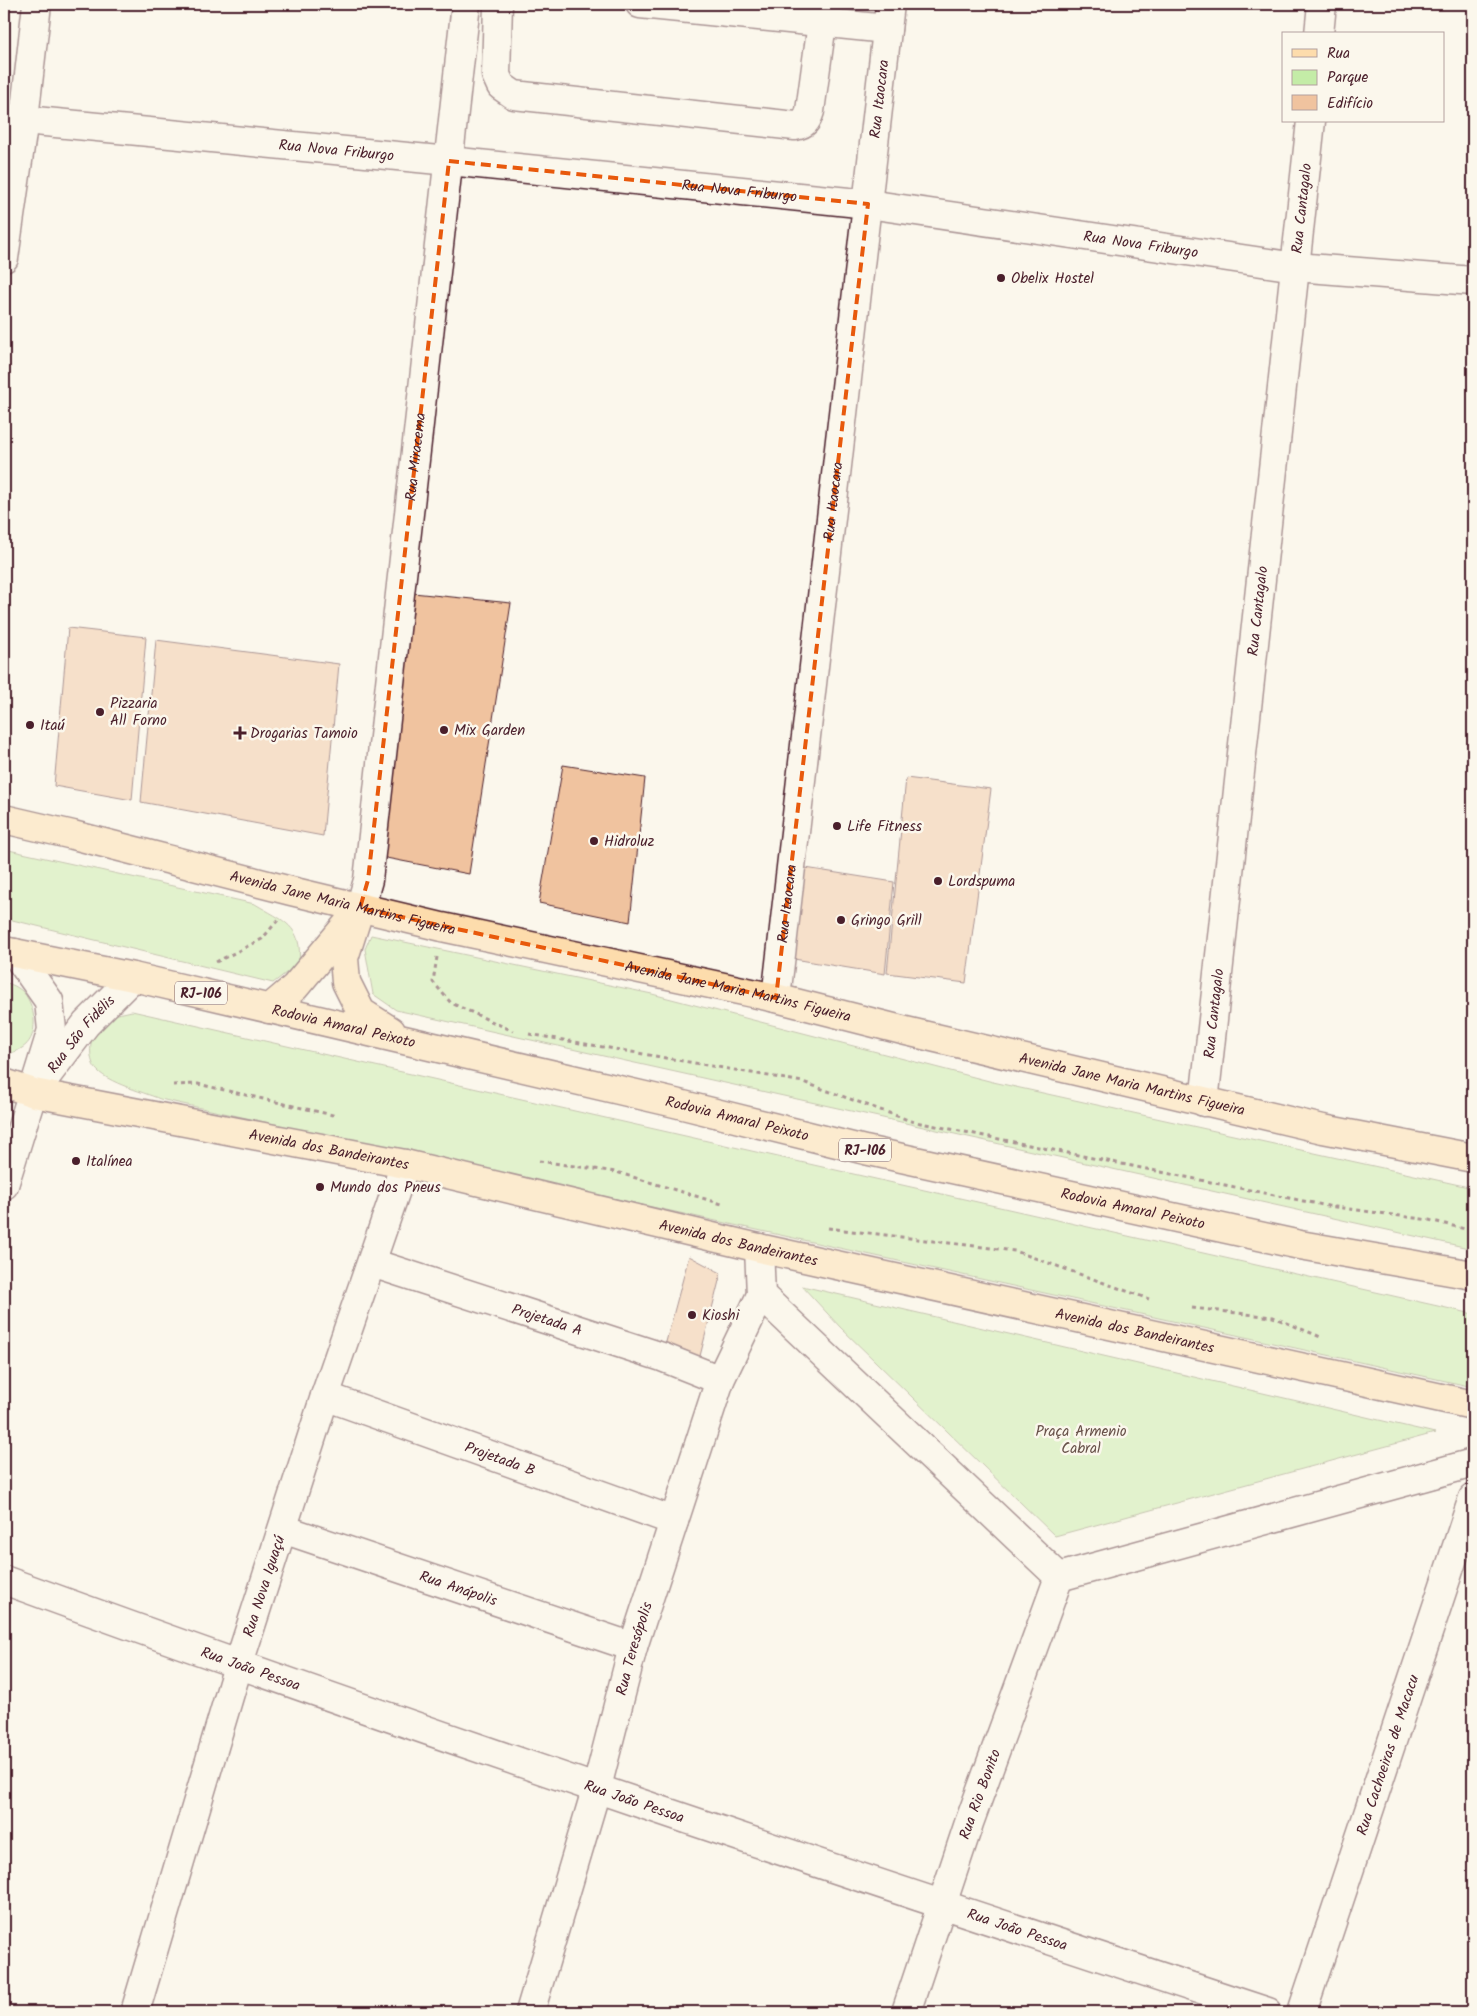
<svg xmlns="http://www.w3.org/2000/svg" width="1477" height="2016" font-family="Kalam,sans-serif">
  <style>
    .green { fill: #c4eca7; stroke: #878669 }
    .building { fill: #f0c39f; stroke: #4a1f2b }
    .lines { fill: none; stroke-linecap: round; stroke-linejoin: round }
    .minor-casing { stroke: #4a1f2b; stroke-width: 31 }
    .major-casing { stroke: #4a1f2b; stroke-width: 31 }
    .highway-casing { stroke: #4a1f2b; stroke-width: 31 }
    .path { stroke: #4a1f2b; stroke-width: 3; stroke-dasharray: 4 4; stroke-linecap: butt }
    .minor { stroke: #fbf7ec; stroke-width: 28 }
    .major { stroke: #fddcac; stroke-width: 28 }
    .highway { stroke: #fddcac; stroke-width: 28 }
    .marked { fill: none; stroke: #e8590c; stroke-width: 4; stroke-dasharray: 10 6; stroke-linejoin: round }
    .poi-dot { fill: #4a1f2b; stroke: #fbf7ec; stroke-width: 2 }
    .labels { text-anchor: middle; stroke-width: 5; stroke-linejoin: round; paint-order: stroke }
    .shield { fill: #fbf7ec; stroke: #7f6065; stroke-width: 1 }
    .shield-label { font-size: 14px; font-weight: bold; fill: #4a1f2b }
    .street-label { font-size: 15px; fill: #4a1f2b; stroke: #fbf7ec }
    .poi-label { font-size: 15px; fill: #4a1f2b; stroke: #fbf7ec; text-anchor: start }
    .park-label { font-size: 15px; fill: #68524a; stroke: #fbf7ec }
  </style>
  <rect width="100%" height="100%" fill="#fbf7ec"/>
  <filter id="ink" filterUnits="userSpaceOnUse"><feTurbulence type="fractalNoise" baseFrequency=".02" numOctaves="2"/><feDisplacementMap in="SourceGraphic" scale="10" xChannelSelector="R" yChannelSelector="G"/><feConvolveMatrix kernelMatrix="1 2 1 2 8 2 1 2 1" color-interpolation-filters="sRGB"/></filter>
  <g filter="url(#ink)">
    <path class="green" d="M4 849 255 904C283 921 303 925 299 963L273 983 4 918Z
      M371 935 652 994 993 1082 1473 1188V1249L396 1010 373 994 365 949Z
      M4 982C14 985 23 989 28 999 36 1014 38 1038 22 1048 17 1052 9 1053 4 1055Z
      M132 1011 1473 1314V1387L160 1099C144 1092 99 1081 93 1064 88 1052 92 1037 94 1025L109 1016Z
      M802 1286 1435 1433 1055 1536 840 1327Z"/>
    <path class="building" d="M413 593 511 603 469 874 381 857Z
      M68 628 146 637 132 800 54 786Z
      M156 640 339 664 323 836 141 802Z
      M563 765 645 778 630 922 539 903Z
      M906 778 991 789 966 983 887 973Z
      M799 867 894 882 885 974 788 958Z
      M689 1256 721 1273 699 1360 662 1357Z"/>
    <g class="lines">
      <g class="minor-casing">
        <g id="minor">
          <path d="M498 4 496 75 501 86 514 95 795 126C805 124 807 121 810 111L822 23"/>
          <path d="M640 4 887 29"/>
          <path d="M1319 34 1322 4"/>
          <path id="s1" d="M4 118 449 161 868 204 1296 267 1473 281"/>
          <path d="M4 258 24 119 37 4"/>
          <path id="s2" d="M360 908 368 880 466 4"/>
          <path id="s3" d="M776 998 890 4"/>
          <path id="s4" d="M42 1082 86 1024 133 977"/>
          <path id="s5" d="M1204 1102 1311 121"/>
          <path d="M4 1185 52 1030 49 1001 15 953"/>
          <path d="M759 1248 761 1295 1059 1577 1473 1463"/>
          <path id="s6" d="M372 1263 662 1357 720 1380"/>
          <path id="s7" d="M325 1396 674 1521"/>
          <path id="s8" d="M283 1529 633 1647"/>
          <path id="s9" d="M4 1580C422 1733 845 1873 1268 2012"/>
          <path id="s10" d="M135 2012 238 1666 325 1396 405 1164"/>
          <path id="s11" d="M530 2012 597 1787 633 1647 720 1380 761 1295"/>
          <path id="s12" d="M906 2012 969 1823 1059 1577"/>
          <path id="s13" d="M1302 2012 1473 1498"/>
        </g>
      </g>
      <g class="major-casing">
        <g id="major">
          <path id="s14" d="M4 819 73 835 291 891 442 927 776 998 906 1031 1323 1129 1473 1158"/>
          <path id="s15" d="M4 1083 34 1093 405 1164 759 1248 1473 1405"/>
        </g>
      </g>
      <g class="highway-casing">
        <g id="highway">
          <path d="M360 908 344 958 346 982 361 1012 391 1031"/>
          <path id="s16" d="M4 951 133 977 675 1103 865 1150 1300 1245 1473 1275"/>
          <path d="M269 1009 295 987 350 921"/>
        </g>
      </g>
      <path class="path" d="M437 957 433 982 451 1003 513 1031
        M216 962 262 939 278 920
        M529 1034 803 1082 911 1121 1328 1206 1429 1220 1473 1231
        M173 1085 198 1084 337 1116
        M539 1161 616 1172 722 1204
        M828 1228 1015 1251 1149 1299
        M1192 1308 1273 1317 1323 1338"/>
      <use href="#minor" class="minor"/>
      <use href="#major" class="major"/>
      <use href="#highway" class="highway"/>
    </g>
  </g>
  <path d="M0 0H1477V2016H0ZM449 161 868 204 776 998 360 908 368 880Z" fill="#fbf7ec" fill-opacity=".55" fill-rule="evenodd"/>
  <path class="marked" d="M449 161 868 204 776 998 360 908 368 880Z"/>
  <g class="poi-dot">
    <circle cx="1001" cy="278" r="5"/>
    <circle cx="100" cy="712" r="5"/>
    <circle cx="30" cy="725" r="5"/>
    <circle cx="444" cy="730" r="5"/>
    <path d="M237.5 725.5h5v5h5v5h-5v5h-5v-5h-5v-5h5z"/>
    <circle cx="837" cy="826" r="5"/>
    <circle cx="594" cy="841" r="5"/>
    <circle cx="938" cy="881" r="5"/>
    <circle cx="841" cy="920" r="5"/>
    <circle cx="76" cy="1161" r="5"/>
    <circle cx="320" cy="1187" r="5"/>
    <circle cx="692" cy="1315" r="5"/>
  </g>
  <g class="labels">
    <g class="shield">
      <rect x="175" y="981.5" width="52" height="23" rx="4"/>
      <rect x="839" y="1138.5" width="52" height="23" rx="4"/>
    </g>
    <g class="shield-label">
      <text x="201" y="998">RJ-106</text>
      <text x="865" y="1155">RJ-106</text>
    </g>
    <g class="street-label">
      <text dy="5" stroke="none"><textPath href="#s3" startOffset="905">Rua Itaocara</textPath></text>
      <text dy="5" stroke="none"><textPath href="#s1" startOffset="334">Rua Nova Friburgo</textPath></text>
      <text dy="5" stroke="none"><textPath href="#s1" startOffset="739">Rua Nova Friburgo</textPath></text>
      <text dy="5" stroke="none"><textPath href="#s5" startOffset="899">Rua Cantagalo</textPath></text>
      <text dy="5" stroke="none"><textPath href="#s1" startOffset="1144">Rua Nova Friburgo</textPath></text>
      <text dy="5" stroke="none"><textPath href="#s2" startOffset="455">Rua Miracema</textPath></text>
      <text dy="5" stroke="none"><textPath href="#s3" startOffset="500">Rua Itaocara</textPath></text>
      <text dy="5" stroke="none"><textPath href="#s5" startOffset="494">Rua Cantagalo</textPath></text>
      <text dy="5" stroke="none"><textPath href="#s14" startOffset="349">Avenida Jane Maria Martins Figueira</textPath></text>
      <text dy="5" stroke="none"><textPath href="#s3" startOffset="95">Rua Itaocara</textPath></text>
      <text dy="5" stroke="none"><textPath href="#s14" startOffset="754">Avenida Jane Maria Martins Figueira</textPath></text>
      <text dy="5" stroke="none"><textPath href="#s5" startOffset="89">Rua Cantagalo</textPath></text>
      <text dy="5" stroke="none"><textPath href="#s16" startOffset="348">Rodovia Amaral Peixoto</textPath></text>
      <text dy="5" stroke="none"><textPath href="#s4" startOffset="62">Rua São Fidélis</textPath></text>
      <text dy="5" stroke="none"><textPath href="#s14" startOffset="1159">Avenida Jane Maria Martins Figueira</textPath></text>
      <text dy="5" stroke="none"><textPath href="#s16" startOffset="752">Rodovia Amaral Peixoto</textPath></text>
      <text dy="5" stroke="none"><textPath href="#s15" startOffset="332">Avenida dos Bandeirantes</textPath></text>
      <text dy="5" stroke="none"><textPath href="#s16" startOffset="1158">Rodovia Amaral Peixoto</textPath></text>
      <text dy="5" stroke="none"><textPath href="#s15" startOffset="752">Avenida dos Bandeirantes</textPath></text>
      <text dy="5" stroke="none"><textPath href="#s6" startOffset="184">Projetada A</textPath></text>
      <text dy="5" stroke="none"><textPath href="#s15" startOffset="1158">Avenida dos Bandeirantes</textPath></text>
      <text dy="5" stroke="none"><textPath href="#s7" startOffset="186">Projetada B</textPath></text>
      <text dy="5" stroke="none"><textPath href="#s10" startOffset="445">Rua Nova Iguaçú</textPath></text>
      <text dy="5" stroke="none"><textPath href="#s8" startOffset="185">Rua Anápolis</textPath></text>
      <text dy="5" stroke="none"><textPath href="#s11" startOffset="378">Rua Teresópolis</textPath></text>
      <text dy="5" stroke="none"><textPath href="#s9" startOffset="262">Rua João Pessoa</textPath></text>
      <text dy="5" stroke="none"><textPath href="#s13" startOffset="271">Rua Cachoeiras de Macacu</textPath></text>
      <text dy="5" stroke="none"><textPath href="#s12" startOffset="230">Rua Rio Bonito</textPath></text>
      <text dy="5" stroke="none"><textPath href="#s9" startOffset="668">Rua João Pessoa</textPath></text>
      <text dy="5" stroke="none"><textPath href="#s9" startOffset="1072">Rua João Pessoa</textPath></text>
    </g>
    <g class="poi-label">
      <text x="1011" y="283">Obelix Hostel</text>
      <text x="110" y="708">Pizzaria<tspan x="110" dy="17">All Forno</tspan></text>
      <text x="40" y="730">Itaú</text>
      <text x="454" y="735">Mix Garden</text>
      <text x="250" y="738">Drogarias Tamoio</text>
      <text x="847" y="831">Life Fitness</text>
      <text x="604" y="846">Hidroluz</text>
      <text x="948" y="886">Lordspuma</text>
      <text x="851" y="925">Gringo Grill</text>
      <text x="86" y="1166">Italínea</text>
      <text x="330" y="1192">Mundo dos Pneus</text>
      <text x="702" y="1320">Kioshi</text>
    </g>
    <g class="park-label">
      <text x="1081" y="1436">Praça Armenio<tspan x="1081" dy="17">Cabral</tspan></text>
    </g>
  </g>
  <rect width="1477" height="2016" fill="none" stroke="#fbf7ec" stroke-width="20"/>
  <rect x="10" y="10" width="1457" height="1996" fill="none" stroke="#4a1f2b" stroke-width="2" filter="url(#ink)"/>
  <rect x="1282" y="32" width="162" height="90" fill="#fbf7ec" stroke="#b4a19f"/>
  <rect x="1292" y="49" width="25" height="8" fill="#fddcac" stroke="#b4a19f"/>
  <text x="1327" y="58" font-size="15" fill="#4a1f2b">Rua</text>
  <rect x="1292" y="70" width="25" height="15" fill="#c4eca7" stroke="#b4a19f"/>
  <text x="1327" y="82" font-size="15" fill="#4a1f2b">Parque</text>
  <rect x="1292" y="95" width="25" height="15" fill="#f0c39f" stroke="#b4a19f"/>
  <text x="1327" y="108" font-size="15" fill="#4a1f2b">Edifício</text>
</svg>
